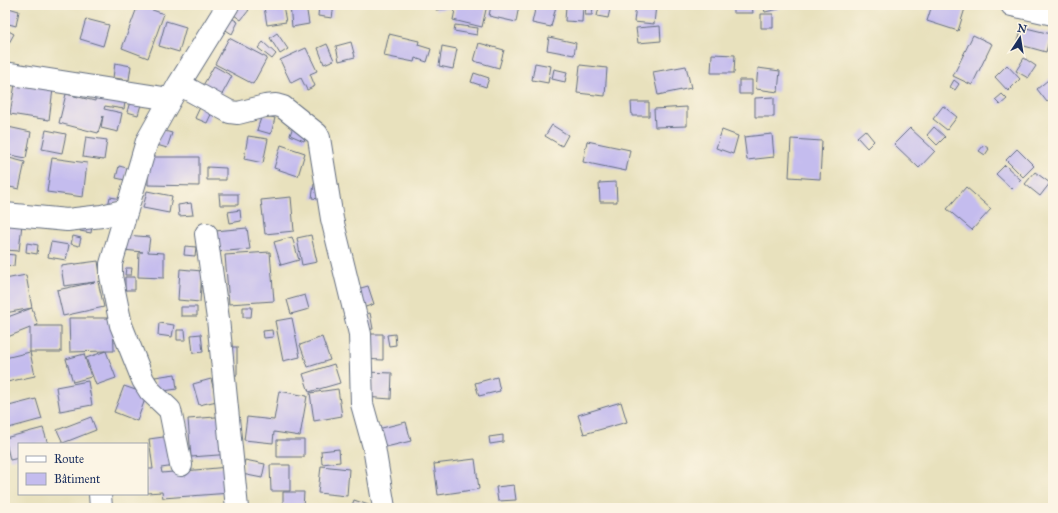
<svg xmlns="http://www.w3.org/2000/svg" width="1058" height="513" font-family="'IM FELL Great Primer',serif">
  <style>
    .building { fill: #c4bcee }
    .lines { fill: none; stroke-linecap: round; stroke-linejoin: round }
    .minor-casing { stroke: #636d7f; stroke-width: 24 }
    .minor { stroke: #fff; stroke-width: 22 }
  </style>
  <rect width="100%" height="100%" fill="#fcf5e5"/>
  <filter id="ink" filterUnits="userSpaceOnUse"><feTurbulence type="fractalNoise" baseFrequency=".025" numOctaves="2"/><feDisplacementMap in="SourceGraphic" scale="8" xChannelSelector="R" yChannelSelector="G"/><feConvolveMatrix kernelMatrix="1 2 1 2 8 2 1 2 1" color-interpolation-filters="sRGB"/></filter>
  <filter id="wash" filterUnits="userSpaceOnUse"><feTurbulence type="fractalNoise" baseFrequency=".012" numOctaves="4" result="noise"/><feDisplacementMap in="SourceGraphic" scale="16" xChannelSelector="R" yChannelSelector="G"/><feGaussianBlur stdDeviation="0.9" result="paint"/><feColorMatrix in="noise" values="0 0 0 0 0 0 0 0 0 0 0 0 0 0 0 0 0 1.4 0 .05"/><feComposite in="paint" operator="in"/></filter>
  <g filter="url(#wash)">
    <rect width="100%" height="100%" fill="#e8e1bd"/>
    <g id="blocks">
      <path class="building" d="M138 5 164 14 148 58 122 48Z
        M241 5 249 10 241 20 234 15Z
        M273 5H283L286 22 267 25 264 7Z
        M290 5H306L309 24 292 27Z
        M319 5H334L332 18 318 16Z
        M436 5H452L453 8 436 10Z
        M456 5H487L482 27 453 20Z
        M491 5H519L516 22 489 16Z
        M536 5 556 6 551 27 532 23Z
        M566 5H583L582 22 565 21Z
        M636 5H656L654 24 634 22Z
        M733 5H752L753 13H733Z
        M763 5H778L779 9 765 12Z
        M932 5H966L958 31 927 21Z
        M586 6 593 7 592 15H585Z
        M5 7 19 11 16 26 5 23Z
        M599 7 610 9 608 18 597 16Z
        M761 14H773V28H761Z
        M228 16 238 22 232 34 221 27Z
        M86 19 109 25 103 46 80 39Z
        M166 21 186 27 179 52 159 46Z
        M455 25 478 28 477 35 454 31Z
        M660 26 661 41 638 43 636 28Z
        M1022 27 1051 34 1046 52 1017 44Z
        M5 29 14 34 5 50Z
        M277 33 288 49 280 54 270 38Z
        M389 34 419 41 418 45 431 49 427 62 415 58 414 62 384 56Z
        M973 35 992 44 972 85 953 76Z
        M549 37 576 43 574 55 547 50Z
        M229 38 267 58 253 84 215 64Z
        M263 42 276 54 272 59 258 48Z
        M351 42 355 57 339 61 336 46Z
        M479 43 504 50 499 68 474 61Z
        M327 44 334 60 324 64 318 48Z
        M442 46 457 49 453 69 439 66Z
        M306 48 317 71 310 74 315 86 307 90 301 78 291 83 280 60Z
        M712 54 735 55 734 73H711Z
        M1024 58 1036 66 1028 78 1016 71Z
        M115 63 131 66 129 80 113 78Z
        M535 63 551 66 548 83 532 80Z
        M580 65 607 68 605 96 577 93Z
        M1007 65 1020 79 1008 91 995 77Z
        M214 66 232 76 219 100 201 89Z
        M686 66 691 88 658 95 653 72Z
        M758 68 780 71 778 92 756 89Z
        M554 69 567 72 565 82 552 79Z
        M474 73 489 78 486 87 471 82Z
        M1053 76V97L1047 102 1037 89Z
        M739 80H752V94H739Z
        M954 80 959 84 955 90 950 87Z
        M15 84 53 89 49 120 10 114Z
        M96 91 126 96 124 109 105 106 104 109 122 113 118 132 101 128 103 116 98 133 59 123 66 94 95 101Z
        M1002 94 1007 99 1000 105 995 100Z
        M774 97V117H755V98Z
        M131 98 142 101 138 115 127 112Z
        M631 102H649V116H632Z
        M202 103 214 108 207 123 195 118Z
        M943 106 957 117 947 130 933 119Z
        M687 107V126L655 127 654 109Z
        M262 115 275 118 271 134 257 130Z
        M294 124 309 130 304 141 290 135Z
        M552 125 568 135 562 146 545 136Z
        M8 127 31 132 26 158 5 154V139Z
        M934 127 945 137 937 145 927 135Z
        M910 128 935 151 919 168 894 144Z
        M46 130 66 134 62 153 42 149Z
        M161 130 172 133 167 148 157 145Z
        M722 130 738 136 733 154 716 148Z
        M865 130 874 141 867 148 857 137Z
        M772 134 774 157 747 160 744 137Z
        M248 136 268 139 263 163 244 159Z
        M86 137 107 140 104 160 83 157Z
        M791 139 822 141 820 179 789 177Z
        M587 141 630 150 626 171 583 162Z
        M281 145 305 153 298 176 274 168Z
        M984 145 989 149 985 155 979 151Z
        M1017 149 1034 166 1023 177 1006 160Z
        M5 157 25 162 19 189 5 186Z
        M148 157H199V186L148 185Z
        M52 158 87 163 83 197 47 192Z
        M1005 165 1021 180 1012 189 996 174Z
        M119 166 127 168 125 180 116 178Z
        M207 167 226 168V180H207Z
        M1035 172 1050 183 1040 196 1025 184Z
        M616 182 617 202H600L599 183Z
        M314 184 335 187 333 201 312 198Z
        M966 187 991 209 972 230 947 209Z
        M147 191 172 196 169 213 143 208Z
        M219 194H238V205H220Z
        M110 197 122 199 108 206Z
        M291 197 294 231 265 234 261 200Z
        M191 203 193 215 179 216 178 205Z
        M240 210 241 221 230 223 228 212Z
        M5 222 22 224 19 251 5 250Z
        M80 225 92 226 91 233 80 231Z
        M247 228 250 249 217 252 215 231Z
        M125 235 150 237 148 252 164 253V278L138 277 139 252H143L123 250Z
        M311 235 317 262 302 265 297 238Z
        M73 236 81 238 79 246 71 244Z
        M292 237 299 260 281 265 274 242Z
        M51 242 69 245 66 260 48 257Z
        M27 243 38 245 37 254 26 252Z
        M185 246 196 247 195 256 184 255Z
        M270 252 274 301 229 304 225 255Z
        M5 254 15 255 14 266 5 265Z
        M98 261 101 281 98 282 104 307 63 316 57 290 95 282 64 286 61 266Z
        M126 268H132L131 275H125Z
        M180 269 202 271 200 302 178 300Z
        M26 275 32 308 5 313V279Z
        M125 277H135V290H125Z
        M368 286 374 304 360 309 354 290Z
        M305 295 309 309 291 314 287 300Z
        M181 307H197V316H181Z
        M243 307H252L251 317H243Z
        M32 308 38 325 35 326H61V352H30V328L5 338V318Z
        M370 313 373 329 363 330 360 315Z
        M69 318H113L114 351H106L116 378 96 385 86 358 106 351 70 352Z
        M292 318 300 357 283 361 275 321Z
        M159 323 174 325 172 337 158 335Z
        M177 330H185L186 340H177Z
        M272 330 273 337 264 338 263 331Z
        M201 334 203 352 193 353 191 335Z
        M360 334H383V360L360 359Z
        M395 334 396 345 389 346 387 335Z
        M322 337 330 360 308 367 300 345Z
        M225 347H237V375H225Z
        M30 352 35 376 7 382 5 374V358Z
        M84 354 91 377 73 382 66 359Z
        M334 364 340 383 309 392 303 374Z
        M365 372 392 373 391 399 364 397Z
        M175 374 177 389 157 392 155 377Z
        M497 377 500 391 479 396 475 383Z
        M211 379 217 401 199 405 193 384Z
        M88 381 92 405 60 411 56 387Z
        M124 386 147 394 137 421 114 412Z
        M338 389 342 416 314 421 310 393Z
        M279 391 307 396 300 436 274 432 273 443 244 440 247 417 274 420Z
        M36 399 42 419 5 429V407Z
        M621 402 627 422 584 434 578 415Z
        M229 416 232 454 191 457 188 419Z
        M91 417 96 430 63 443 57 430Z
        M406 422 411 441 382 448 378 429Z
        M43 428 48 444H19V458L10 460 5 438Z
        M185 434 190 464 161 468 162 473 228 467 230 493 163 498 162 492 147 493V469H153L149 439Z
        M503 435V442L490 444 489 437Z
        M277 440H304V457H277Z
        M339 449 340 462 322 464 321 451Z
        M475 459 479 489 438 495 434 464Z
        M245 460 265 464 262 478 242 474Z
        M270 465H290V491H271Z
        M321 466 349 469 347 496 318 493Z
        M514 485 516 500 498 501 496 487Z
        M283 492H304L303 508H283Z
        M354 500 377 508H351Z"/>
    </g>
  </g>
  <g filter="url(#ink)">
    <use href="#blocks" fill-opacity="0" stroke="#636d7f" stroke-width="1"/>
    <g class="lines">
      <g class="minor-casing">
        <path id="minor" d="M1012 5 1053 14
          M5 73 170 99
          M179 84 230 112 238 113 265 106 276 105 283 107 317 134 319 138 332 219 360 334 362 404 374 447 384 508
          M5 214 67 220 102 216 127 210
          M206 234 218 319 237 508
          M181 465 170 410 150 391 143 380 121 325 111 276V264L147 141 179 84 228 5
          M100 494 101 508"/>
      </g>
      <use href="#minor" class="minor"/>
    </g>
  </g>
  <rect width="1058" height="513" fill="none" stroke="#fcf5e5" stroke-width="20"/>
  <rect x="18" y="443" width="130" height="52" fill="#fcf5e5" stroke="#a2a6af"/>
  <rect x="26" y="456" width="20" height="6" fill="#ffffff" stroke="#a2a6af"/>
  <text x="54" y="463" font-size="12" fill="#1b2f5e">Route</text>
  <rect x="26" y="473" width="20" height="12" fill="#c4bcee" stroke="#a2a6af"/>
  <text x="54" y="483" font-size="12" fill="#1b2f5e">Bâtiment</text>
  <g transform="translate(1020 38) rotate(12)" stroke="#fcf5e5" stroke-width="3" paint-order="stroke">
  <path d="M0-3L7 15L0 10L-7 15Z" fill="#1b2f5e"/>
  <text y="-6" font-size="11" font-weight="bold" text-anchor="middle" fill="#1b2f5e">N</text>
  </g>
</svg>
